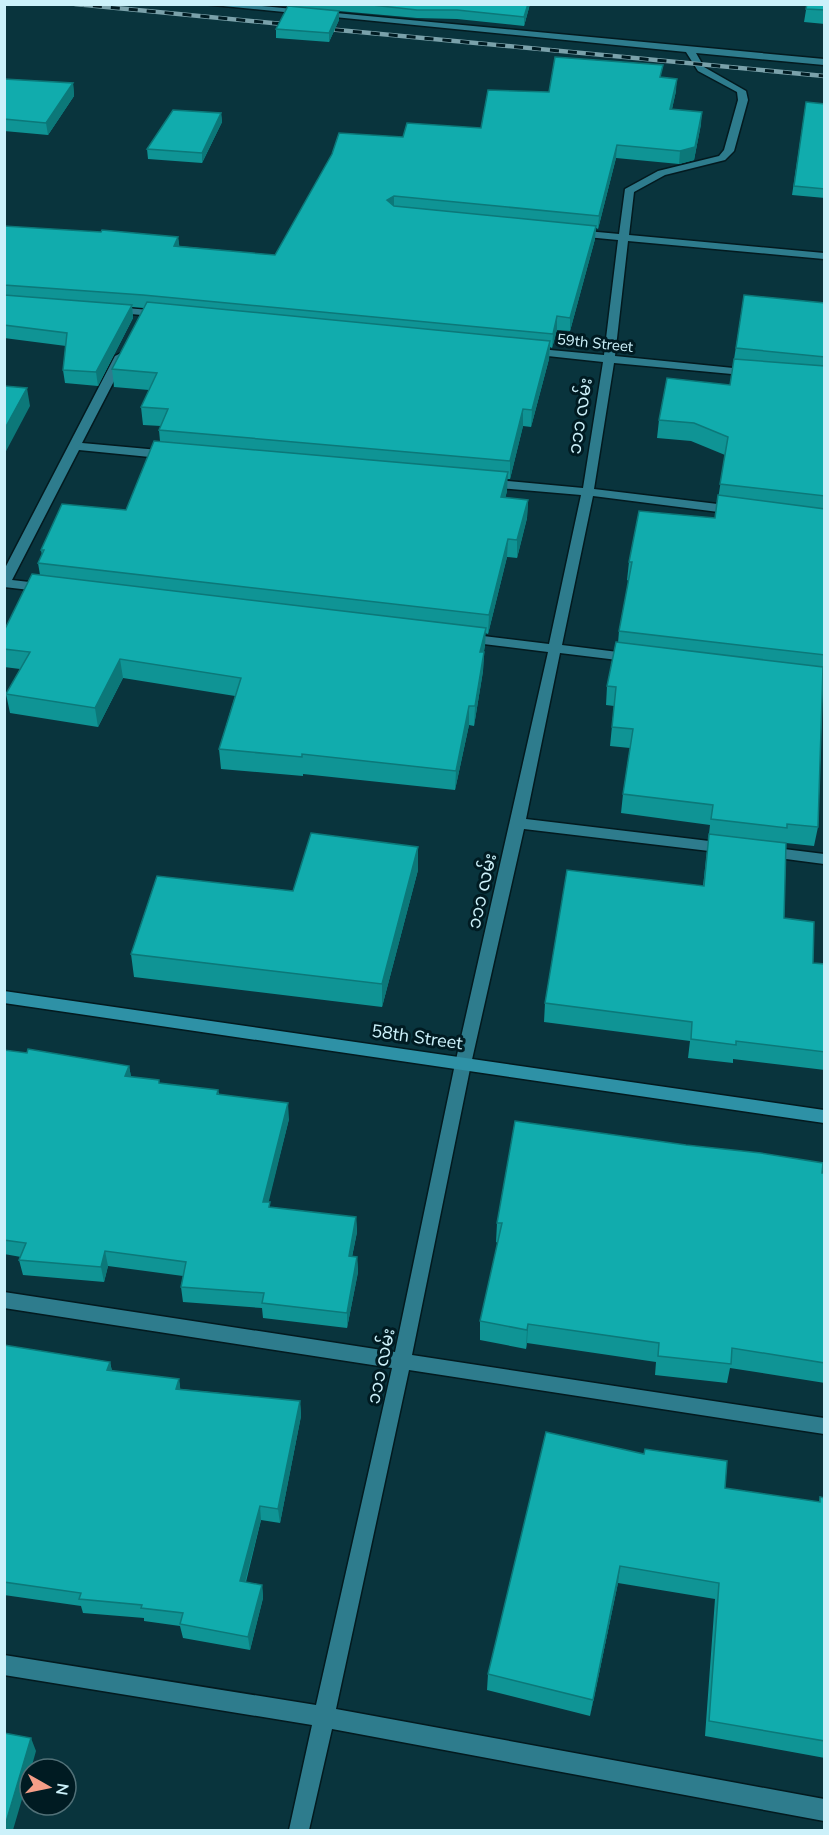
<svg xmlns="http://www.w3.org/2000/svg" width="829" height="1835" font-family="'Nunito Sans','Noto Sans Myanmar',sans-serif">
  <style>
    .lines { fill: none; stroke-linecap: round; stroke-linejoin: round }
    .street-casing { stroke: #031a1f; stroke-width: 3 }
    .secondary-casing { stroke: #031a1f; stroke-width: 3 }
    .street { fill: #2e7c8d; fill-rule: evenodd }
    .secondary { fill: #2e91a6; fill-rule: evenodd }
    .rail-casing { stroke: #7aa1aa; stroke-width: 4.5 }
    .rail { stroke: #001b22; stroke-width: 3; stroke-dasharray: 9; stroke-linecap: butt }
    .wall { fill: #0f9495 }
    .shaded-wall { fill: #0c7879 }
    .building { fill: #11acad; stroke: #0c7879; stroke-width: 1.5 }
    .labels { text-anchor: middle; stroke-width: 6; stroke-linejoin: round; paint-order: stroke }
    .far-street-label { font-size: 15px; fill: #ccf1fa; stroke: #001b22 }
    .street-label { font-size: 18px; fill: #ccf1fa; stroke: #001b22 }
  </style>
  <rect width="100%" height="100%" fill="#09343d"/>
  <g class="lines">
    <g class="street-casing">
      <path id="street" d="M203 4H240L824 59V65L696 53 704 67 746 91 748 100 734 151 725 160 665 175 634 192 629 235 824 253V259L628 241 615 356 753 370 759 373 753 376 614 363 594 489 734 506 740 510 734 514 593 496 562 645 634 654 641 658 634 662 560 653 526 819 726 843 733 848 726 853 524 829 471 1064 412 1355 824 1418V1434L409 1370 336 1709 824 1799V1821L332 1729 309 1830H289L312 1725 4 1675V1655L316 1705 392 1368 4 1308V1292L395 1352 455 1064 548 652 467 642 460 638 467 634 549 644 581 495 487 487 481 483 487 479 583 488 603 362 529 354 523 351 529 348 604 355 618 240 576 236 571 233 576 230 619 234 625 189 658 171 719 156 724 150 738 100 737 92 698 71 686 52Z
        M114 307 162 311 167 314 162 317 110 312 109 310Z
        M121 353 127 356 82 443 170 451 176 455 170 459 79 450 12 580 47 584 53 588 47 592 4 587V570L115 356Z
        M768 847 824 854V864L763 856 761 852 763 848Z"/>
    </g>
    <g class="secondary-casing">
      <path id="secondary" d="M4 991 824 1110V1123L4 1003Z"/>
    </g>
    <use href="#street" class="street"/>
    <use href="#secondary" class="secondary"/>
    <g class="rail-casing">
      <path id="rail" d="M75 4 293 25
        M317 28 824 76"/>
    </g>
    <use href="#rail" class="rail"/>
  </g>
  <path class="wall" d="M293 4H530L524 26 457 19 417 18 339 11V20L329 42 276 38V29L293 6Z
    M807 4H825V24L804 22Z
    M662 78 676 91 672 109 701 124 694 160 679 164 616 158 598 229 596 228 595 239 570 331 557 330 552 348 550 347 549 359 531 427 523 426 510 479H507V491L505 498 528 500 527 518 517 558 507 557 488 634 485 633 483 671 474 726 469 725 455 790 303 774V776L221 769 219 749 235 696 123 678 98 727 10 713 6 694 20 669 4 667V631L40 575 38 563 42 555 41 550 126 510 160 441 159 430 161 426 143 425 141 407 149 390 114 387 112 369 144 308 132 307 133 318 98 386 65 383 63 370 66 346 4 338V226L178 237 179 246 275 255 403 137 481 128 549 92Z
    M4 79 73 83 74 96 48 135 4 131Z
    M806 102 825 104V198L792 195Z
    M221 113 222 122 202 163 148 159 147 149Z
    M744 295 825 303V673H823L818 827 814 846 786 843 784 918 813 963 825 964V1070L733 1059V1063L688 1058 690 1041 544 1022 545 1003 703 886 710 825 621 813 623 794 630 748 610 746 614 706 606 705 607 686 618 643 619 631 629 581 627 580 629 562 715 518 725 455 691 441 657 438 659 420 730 385Z
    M418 870 382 1007 134 977 131 954 293 891Z
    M4 1050 129 1066 131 1077 160 1083 218 1090 219 1094 289 1119 268 1202 270 1207 356 1217 357 1232 352 1257H357L358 1272 347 1328 263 1318 262 1308 183 1302 181 1287 183 1276 108 1266 104 1282 23 1275 19 1260 21 1257 4 1254Z
    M822 1173H825V1383L730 1368 727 1383 655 1375 656 1362 527 1343 526 1349 480 1340V1321L498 1243 496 1242 497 1223Z
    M4 1345 110 1362 112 1371 179 1379 180 1389 300 1401 301 1416 280 1523 261 1520 246 1582 262 1585 263 1598 250 1650 183 1638 180 1626 144 1621V1618L83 1613 81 1606 4 1595Z
    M546 1432 725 1488 819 1502 820 1497 825 1498V1758L705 1736 715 1599 618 1583 590 1716 487 1690 488 1674Z"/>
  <path class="shaded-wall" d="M528 4H530L524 26V17Z
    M339 11V20L329 42V33Z
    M677 79 676 91 669 122 670 109Z
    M73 83 74 96 48 135 46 123Z
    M702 112 701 124 694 160 679 164 680 151Z
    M221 113 222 122 202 163V153Z
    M617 145 616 158 598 229 599 216Z
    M394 196V209L387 200Z
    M596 226 595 239 570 331V318Z
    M178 237 180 250 174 246Z
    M132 305 133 318 98 386 96 372Z
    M557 316V330L552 348 553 334Z
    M550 341 549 359 531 427 532 410Z
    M27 388 30 406 4 455V430Z
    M523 409V426L510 479V461Z
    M508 472 507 491 501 516V497Z
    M528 500 527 518 517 558V540Z
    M508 539 507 557 488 634 489 615Z
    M486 628 485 647 479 671 480 652Z
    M484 652 483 671 474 726 475 706Z
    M120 659 123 678 98 727 95 708Z
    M469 706V725L455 790 456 771Z
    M418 847V870L382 1007V984Z
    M129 1066 132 1082 125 1076Z
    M288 1103 289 1119 265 1217 263 1202Z
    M356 1217 357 1232 349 1271V1256Z
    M105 1251 108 1266 104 1282 101 1267Z
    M357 1257 358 1272 347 1328V1313Z
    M528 1324 527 1343 526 1349 527 1330Z
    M110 1362 113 1377 107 1370Z
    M179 1379 181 1394 176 1389Z
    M300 1401 301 1416 280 1523 278 1509Z
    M260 1506 261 1520 242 1594 240 1581Z
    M620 1566 618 1583 590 1716 593 1700Z
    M262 1585 263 1598 250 1650 248 1637Z
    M31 1738 36 1751 31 1769H30V1772L13 1830H4Z"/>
  <path class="building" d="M363 4H528L524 17 457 10H417Z
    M807 4H825V10L806 9Z
    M288 6 339 11 329 33 276 29Z
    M555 57 663 65 660 77 677 79 670 109 702 112 695 147 680 151 617 145 599 216 394 196 387 200 394 206 596 226 570 318 557 316 553 334 143 295 4 285V226L101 232 102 230 178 237 174 246 275 255 332 154 339 133 403 137 407 123 481 128 488 90 549 92Z
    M4 79 73 83 46 123 4 119Z
    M806 102 825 104V189L794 186Z
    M173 110 221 113 202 153 147 149Z
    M4 295 132 305 96 372 63 370 67 333 4 325Z
    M744 295 825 303V357L736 348Z
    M147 302 550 341 532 410 523 409 510 461 159 430 168 409 141 407 157 373 112 369Z
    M734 359 825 366V496L720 484 728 437 694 423 659 420 667 378 730 385Z
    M4 386 27 388 4 430Z
    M154 441 508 472 501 497 528 500 517 540 508 539 489 615 38 563 44 550H41L62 504 126 510Z
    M718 495 825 509V655L619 631 632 562H629L639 511 715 518Z
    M32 574 486 628 480 652H484L475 706H469L456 771 302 754V757L219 749 241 678 120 659 95 708 6 694 30 652 4 649V631Z
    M616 642 823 667 818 827 787 824V828L711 819 713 805 623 794 633 729 612 727 616 687 607 686Z
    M311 833 418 847 382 984 131 954 157 876 293 891Z
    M709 834 786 843 784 918 814 922 813 963 825 964V1052L736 1041V1045L691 1039 692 1022 545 1003 567 870 704 886Z
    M28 1049 129 1066 125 1076 159 1080V1083L218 1090 217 1094 288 1103 263 1202H270L269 1207 356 1217 349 1256 357 1257 347 1313 262 1303 264 1293 181 1287 186 1262 105 1251 101 1267 19 1260 26 1243 4 1240V1050L27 1053Z
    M515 1121 686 1145 761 1153 823 1163 822 1173H825V1363L732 1348 731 1364 658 1356 659 1343 528 1324 527 1330 480 1321 502 1223H497Z
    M4 1345 110 1362 107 1370 179 1379 176 1389 300 1401 278 1509 260 1506 240 1581 262 1585 248 1637 180 1624 183 1613 141 1608 142 1605 79 1599 81 1593 4 1582Z
    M546 1432 644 1454 645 1449 727 1461 725 1488 820 1502V1497L825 1498V1741L709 1721 719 1583 620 1566 593 1700 488 1674Z
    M4 1733 31 1738 4 1829Z"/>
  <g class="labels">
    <g class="far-street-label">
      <text transform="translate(595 343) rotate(6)" y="5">59th Street</text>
    </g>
    <g class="street-label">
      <text transform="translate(580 416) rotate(-81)" y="6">၁၁၁ လမ်း</text>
      <text transform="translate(482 891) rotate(-77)" y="6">၁၁၁ လမ်း</text>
      <text transform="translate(417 1037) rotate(8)" y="6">58th Street</text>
      <text transform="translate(381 1366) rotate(-78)" y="6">၁၁၁ လမ်း</text>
    </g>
  </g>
  <rect width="829" height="1835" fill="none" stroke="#ccf1fa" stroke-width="12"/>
  <g transform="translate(48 1787) rotate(99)"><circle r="28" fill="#001b22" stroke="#527178" stroke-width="1.5"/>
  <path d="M0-4.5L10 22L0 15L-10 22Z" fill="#f49e88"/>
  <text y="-9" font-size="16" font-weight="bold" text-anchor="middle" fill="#ccf1fa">N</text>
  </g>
</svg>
